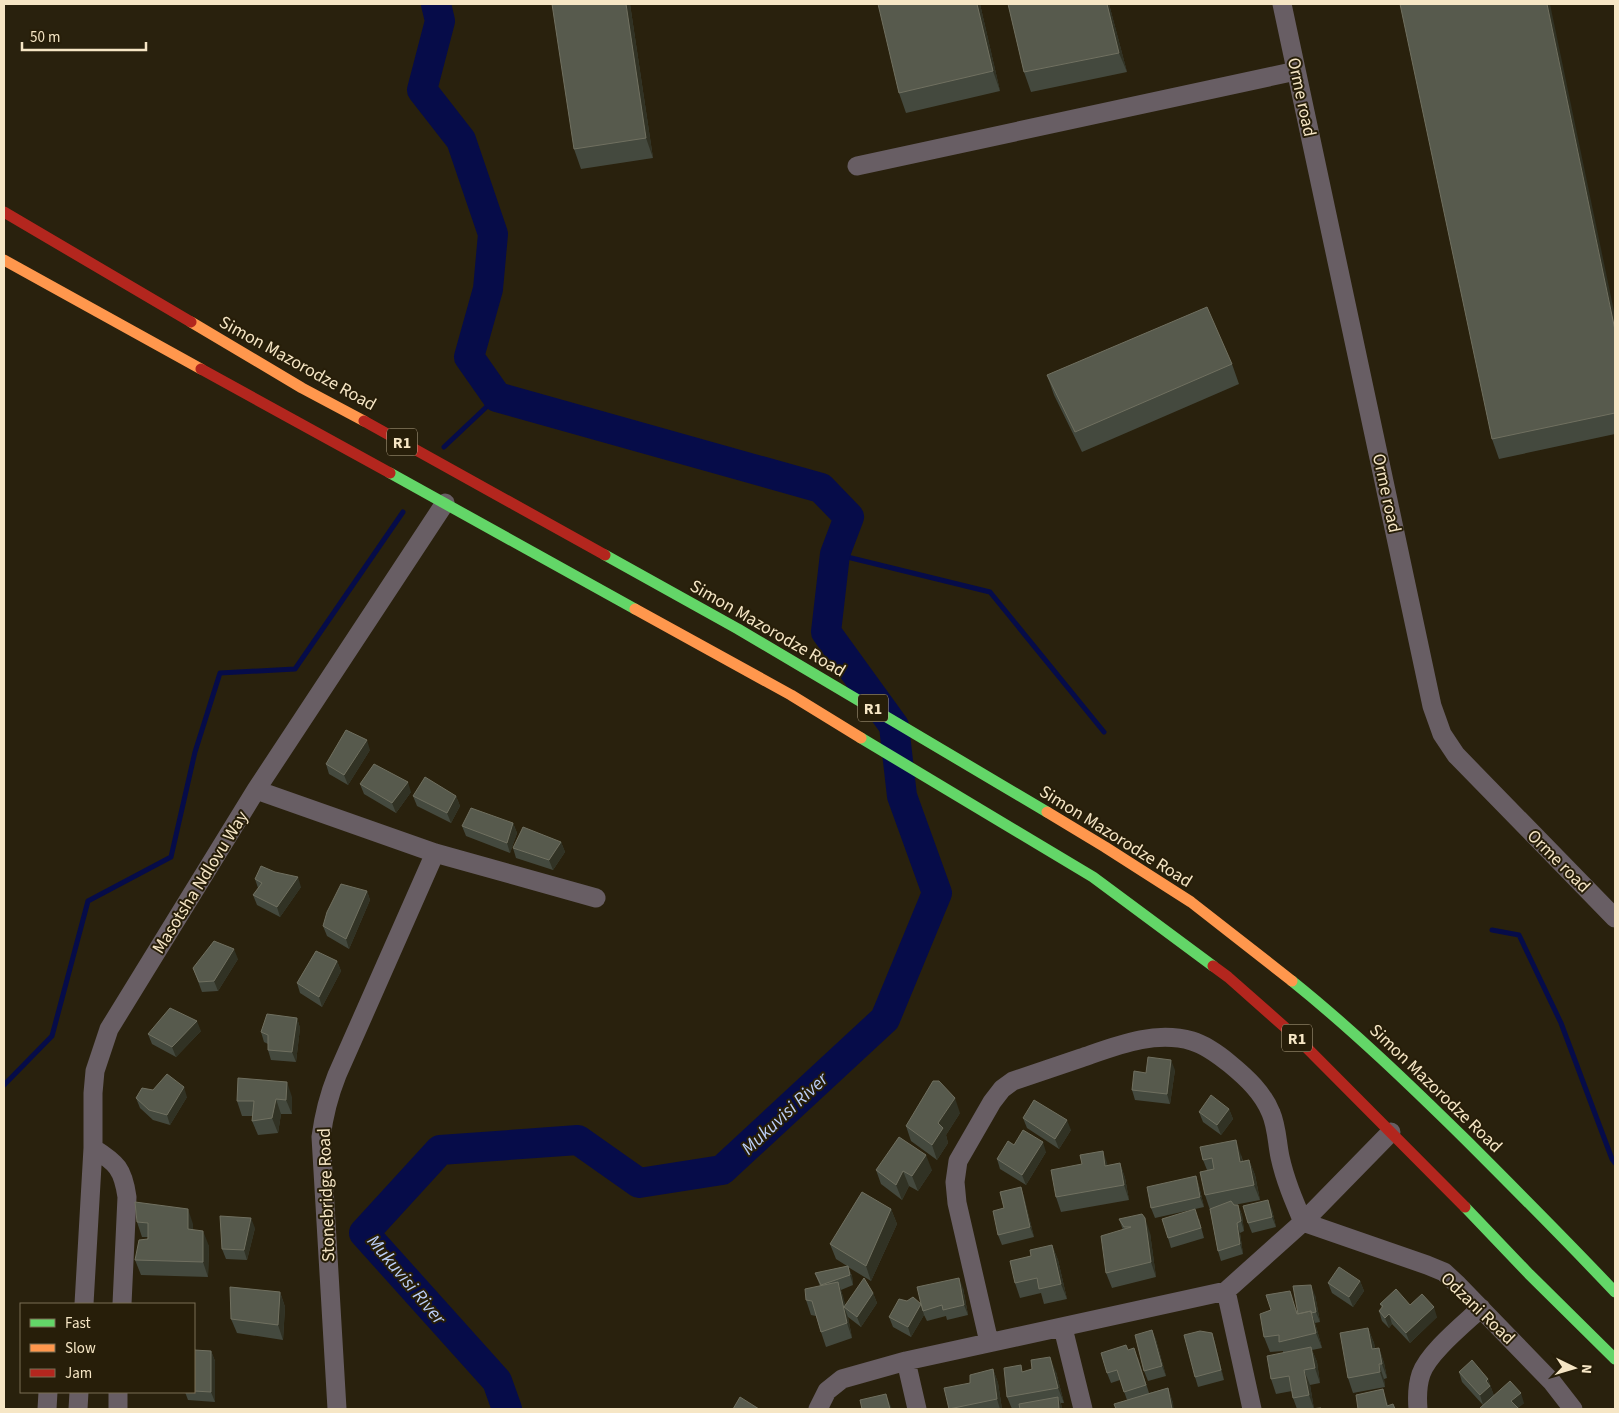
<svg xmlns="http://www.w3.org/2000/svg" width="1619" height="1413" font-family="'Source Sans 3',sans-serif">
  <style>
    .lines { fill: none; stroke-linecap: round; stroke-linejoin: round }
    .stream { stroke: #060c49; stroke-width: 5 }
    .river { stroke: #060c49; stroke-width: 30 }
    .street { stroke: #685e64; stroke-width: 19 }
    .fast { stroke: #63d668; stroke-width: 11 }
    .slow { stroke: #ff974d; stroke-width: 11 }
    .jam { stroke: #b3261e; stroke-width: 11 }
    .wall { fill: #44493e }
    .shaded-wall { fill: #313224 }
    .building { fill: #575a4d; stroke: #707060 }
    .labels { text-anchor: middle; stroke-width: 4; stroke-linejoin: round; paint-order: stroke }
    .shield { fill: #271e09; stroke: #b8aa8d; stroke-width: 1 }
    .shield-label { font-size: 16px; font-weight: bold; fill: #f6e6c5 }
    .street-label { font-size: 18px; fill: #f6e6c5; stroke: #271e09 }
    .water-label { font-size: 19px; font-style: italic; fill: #bccff8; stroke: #271e09 }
  </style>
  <rect width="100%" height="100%" fill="#29210d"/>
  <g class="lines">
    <path class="stream" d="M444 447 497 397
      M835 554 990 592 1104 732
      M1492 930 1519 935 1561 1023 1612 1159 1615 1163
      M4 1085 52 1036 88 901 171 857 195 752 220 673 295 669 403 512"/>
    <path class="river" d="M436 4 440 21 422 90 461 140 493 234 488 289 469 357 497 397 821 488 849 517 835 554 826 632 894 726 902 796 937 893 885 1019 722 1170 639 1183 578 1140 440 1150 364 1233 497 1381 507 1409"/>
    <path class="street" d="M1282 4 1432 706 1442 734 1456 755 1615 918
      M857 166 1296 71
      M256 790 435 853 596 898
      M93 1148C117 1163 123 1169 127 1197L122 1304
      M1226 1291 1252 1409
      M84 1304 93 1148V1093L95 1071 109 1029 256 790 445 503
      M1063 1328 1083 1409
      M989 1342 957 1203 955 1182 958 1161 992 1102 1002 1089 1013 1081C1036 1073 1058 1066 1081 1058 1116 1046 1154 1030 1192 1041 1206 1045 1219 1055 1230 1064 1247 1078 1263 1093 1271 1113 1277 1127 1277 1143 1280 1157 1285 1180 1294 1201 1303 1222L1427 1265 1444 1272 1458 1285 1552 1382 1573 1409
      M906 1361 917 1409
      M47 1409 48 1392
      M78 1409 79 1392
      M118 1409V1392
      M337 1409 321 1137C324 1114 329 1095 337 1075L435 853
      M818 1409 827 1391 842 1379 906 1361 1226 1291 1303 1222 1391 1132
      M1418 1409C1417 1397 1417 1386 1421 1374 1428 1353 1464 1324 1481 1308"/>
    <path class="fast" d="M390 473 635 609
      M605 555 738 629 1047 812
      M861 738 1093 877 1213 966
      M1292 981C1353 1030 1410 1085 1466 1140 1516 1190 1566 1240 1615 1292
      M1465 1207 1529 1274 1615 1359"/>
    <path class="slow" d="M4 260 201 369
      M191 322 302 388 364 421
      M635 609 791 695 861 738
      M1047 812 1105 847 1191 902 1292 981"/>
    <path class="jam" d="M4 212 191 322
      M201 369 390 473
      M364 421 605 555
      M1213 966 1228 977 1297 1038 1465 1207"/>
  </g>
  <path class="wall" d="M630 4 653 158 581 169 574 149Z
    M980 4 1000 91 906 113 899 93Z
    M1008 4H1109L1127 72 1031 92 1024 72Z
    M1615 316V434L1499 459 1492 439Z
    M1232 364 1239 384 1082 452 1054 395 1047 375Z
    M370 750 348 785 329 774 326 764Z
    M360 784 411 792 396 813 364 794Z
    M413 796H456L460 806 451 823 417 806Z
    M513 823 517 833 510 853 466 836 462 826Z
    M561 842 565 852 553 870 516 858 513 848Z
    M275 872 301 887 280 917 257 905 253 895 258 888 255 879Z
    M367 891 370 900 349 949 327 936 323 926Z
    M238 959 218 991 202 992 193 968Z
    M337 961 341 971 322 1007 300 993 297 983Z
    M297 1018 300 1028 296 1062 271 1060 268 1050V1044L264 1042 261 1032Z
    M201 1031 176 1057 152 1044 148 1034Z
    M1175 1070 1170 1104 1135 1100 1132 1090Z
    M187 1097 170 1125 153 1120 140 1108 136 1098Z
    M292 1097V1114H281L278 1133 258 1135 252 1121 253 1116H242L237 1101Z
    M1229 1109 1233 1119 1221 1135 1203 1122 1199 1112Z
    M960 1113 946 1135 948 1143 937 1160 911 1141 906 1126Z
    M1023 1118 1071 1130 1059 1149 1027 1128Z
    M1014 1145 1046 1152 1026 1185 1000 1169 997 1159Z
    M1200 1147 1241 1155 1243 1161 1249 1160 1255 1175 1260 1200 1234 1205H1238L1242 1215 1244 1231 1240 1233 1243 1254 1221 1261 1218 1251 1210 1210 1205 1195 1207 1170 1203 1160Z
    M1120 1163 1125 1178 1129 1200 1061 1212 1056 1197 1108 1165Z
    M876 1170H932L918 1191 909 1186 902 1200 881 1184Z
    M1196 1176 1199 1186 1204 1207 1155 1218 1151 1208Z
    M1021 1187 1024 1197 1034 1237 1002 1245 998 1235 1004 1208Z
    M891 1209 897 1224 871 1281 848 1267 852 1276 853 1285 841 1290 845 1305 873 1293 877 1303 861 1327 848 1317 852 1338 826 1347 821 1332 816 1316 811 1315 806 1300 820 1286 815 1273 847 1266 836 1259 830 1244Z
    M1272 1210 1276 1227 1252 1233 1248 1223Z
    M1119 1219 1150 1233 1156 1277 1112 1288 1106 1273 1123 1230Z
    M1199 1219 1204 1238 1171 1248 1168 1238Z
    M137 1222 193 1224V1230L209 1246 208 1277 141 1275 135 1260 148 1237H142Z
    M255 1228 247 1260 226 1259 222 1249Z
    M1052 1245 1058 1260 1067 1299 1044 1304 1041 1293 1020 1298 1015 1283 1031 1256Z
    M1360 1281 1364 1291 1353 1307 1332 1293 1328 1283Z
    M963 1288 968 1315 947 1320 946 1316 927 1321 924 1315 911 1337 893 1327 889 1317Z
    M280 1292 285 1307 283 1340 237 1333 231 1319Z
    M1315 1295 1320 1322 1315 1323 1322 1348 1312 1350 1317 1362 1320 1383 1310 1385 1314 1409H1321H1297L1293 1398 1292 1391 1276 1394 1271 1379 1283 1353V1351L1270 1352 1264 1337Z
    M1380 1304 1410 1305 1437 1317 1410 1343 1392 1324 1389 1328 1382 1321 1379 1311 1382 1308Z
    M1368 1328 1374 1343 1375 1349 1379 1348 1384 1363 1387 1378 1384 1379 1385 1387 1353 1393 1348 1378Z
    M1152 1330 1156 1340 1166 1376 1148 1381 1144 1371Z
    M1212 1333 1215 1343 1224 1380 1198 1387 1195 1377Z
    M194 1350 211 1351 215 1361V1402L188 1400 185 1392H194Z
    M1128 1350 1138 1358 1149 1393 1168 1388 1173 1403 1127 1400 1120 1380 1111 1383 1107 1373Z
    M993 1369 998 1383 1002 1409H949Z
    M1023 1371 1056 1372 1064 1403H1061L1062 1409H1012L1007 1397Z
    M1459 1372 1488 1379 1494 1396 1524 1403 1518 1408 1519 1409H1480V1408L1483 1405 1462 1382Z"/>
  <path class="shaded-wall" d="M626 4H630L653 158 646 138Z
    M977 4H980L1000 91 993 71Z
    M1107 4H1109L1127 72 1119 53Z
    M1547 4H1550L1615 316V330Z
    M367 740 370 750 348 785 344 775Z
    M408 782 411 792 396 813 392 803Z
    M456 796 460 806 451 823 447 813Z
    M513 823 517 833 510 853 507 843Z
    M561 842 565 852 553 870 549 860Z
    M298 877 301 887 280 917 277 907Z
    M367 891 370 900 349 949 346 939Z
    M234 949 238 959 218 991 214 981Z
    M337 961 341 971 322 1007 319 997Z
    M297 1018 300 1028 296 1062 292 1052Z
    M197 1021 201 1031 176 1057 172 1047Z
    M1171 1060 1175 1070 1170 1104 1167 1094Z
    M287 1082 292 1097V1114L286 1100Z
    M184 1087 187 1097 170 1125 167 1115Z
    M955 1098 960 1113 946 1135 948 1143 937 1160 932 1145 938 1123Z
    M276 1099 281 1114 278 1133 272 1118Z
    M1229 1109 1233 1119 1221 1135 1217 1125Z
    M1067 1120 1071 1130 1059 1149 1055 1139Z
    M1236 1140 1241 1155 1246 1177 1240 1162Z
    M1043 1142 1046 1152 1026 1185 1022 1175Z
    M1103 1151 1108 1166H1105Z
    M926 1155 932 1170 918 1191 912 1176Z
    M1249 1160 1255 1175 1260 1200 1254 1185Z
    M1120 1163 1125 1178 1129 1200 1124 1185Z
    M903 1171 909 1186 902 1200 896 1185Z
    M1196 1176 1199 1186 1204 1207 1200 1197Z
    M1021 1187 1024 1197 1034 1237 1030 1227Z
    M1268 1200 1272 1210 1276 1227 1272 1217Z
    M1238 1205 1242 1215 1244 1231 1241 1221Z
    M188 1209 193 1224V1244L188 1229Z
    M891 1209 897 1224 871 1281 866 1266Z
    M251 1218 255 1228 247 1260 244 1250Z
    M1145 1218 1150 1233 1156 1277 1151 1262Z
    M1237 1223 1240 1233 1243 1254 1240 1244Z
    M203 1231 209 1246 208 1277 203 1262Z
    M1052 1245 1058 1260 1067 1299 1061 1284Z
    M848 1266 852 1276 853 1285 850 1275Z
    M959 1278 963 1288 968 1315 964 1305Z
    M1360 1281 1364 1291 1353 1307 1349 1297Z
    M838 1282 843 1296 846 1308 844 1307 848 1317 852 1338 847 1323Z
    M1311 1285 1315 1295 1320 1322 1316 1312Z
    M280 1292 285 1307 283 1340 278 1325Z
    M873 1293 877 1303 861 1327 857 1317Z
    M4 1300 5 1305V1319L4 1317Z
    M921 1304 924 1315 911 1337 908 1327Z
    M1434 1307 1437 1317 1410 1343 1406 1333Z
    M1311 1311 1316 1326 1322 1348 1316 1333Z
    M1389 1314 1392 1324 1389 1328 1385 1318Z
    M1368 1328 1374 1343 1378 1364 1372 1349Z
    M1152 1330 1156 1340 1166 1376 1162 1366Z
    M1212 1333 1215 1343 1224 1380 1221 1370Z
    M1311 1347 1317 1362 1320 1383 1315 1368Z
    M1379 1348 1384 1363 1387 1378 1382 1364Z
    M211 1351 215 1361V1402L211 1392Z
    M1050 1357 1056 1372 1064 1403 1058 1388Z
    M1379 1364 1384 1379 1385 1387 1380 1372Z
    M993 1369 998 1383 1002 1409H1000L997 1399Z
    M1304 1370 1310 1385 1314 1409 1309 1395Z
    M1488 1379 1494 1396 1483 1405 1480 1395 1486 1381Z
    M1168 1388 1173 1403 1174 1409H1172Z
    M1383 1389 1388 1404 1390 1409H1388Z
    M1521 1393 1524 1403 1517 1409 1511 1401Z
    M886 1394 892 1409H890Z
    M1058 1397 1062 1407V1409H1059Z"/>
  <path class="building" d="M552 4H626L646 138 574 149Z
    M878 4H977L993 71 899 93Z
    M1008 4H1107L1119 53 1024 72Z
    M1400 4H1547L1615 330V413L1492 439Z
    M1207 307 1232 364 1075 432 1047 375Z
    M346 730 367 740 344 775 326 764Z
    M374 764 408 782 392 803 360 784Z
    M425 777 456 796 447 813 413 796Z
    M471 808 513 823 507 843 462 826Z
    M523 827 561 842 549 860 513 848Z
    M261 866 275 872 298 877 277 907 253 895 262 883 255 879Z
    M341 884 367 891 346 939 323 926 327 912Z
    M214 941 234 949 214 981 199 982 193 968Z
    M316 951 337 961 319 997 297 983Z
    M170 1008 197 1021 172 1047 148 1034Z
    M267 1014 297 1018 292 1052 268 1050V1035L261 1032Z
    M1148 1057 1171 1060 1167 1094 1132 1090 1134 1071 1146 1073Z
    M167 1074 184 1087 167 1115 149 1110 136 1098 142 1088 153 1090Z
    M238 1078 287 1082 286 1100 276 1099 272 1118 252 1121 254 1101H237Z
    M933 1081H939L955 1098 938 1123 943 1128 932 1145 906 1126Z
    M1211 1095 1229 1109 1217 1125 1199 1112Z
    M1034 1100 1067 1120 1055 1139 1023 1118Z
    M1023 1130 1043 1142 1022 1175 997 1159 1008 1141 1014 1145Z
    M899 1137 926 1155 912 1176 903 1171 896 1185 876 1170Z
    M1236 1140 1240 1162 1249 1160 1254 1185 1205 1195 1200 1172 1214 1169 1212 1158 1203 1160 1200 1147Z
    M1103 1151 1105 1166 1120 1163 1124 1185 1056 1197 1051 1170 1082 1164 1080 1155Z
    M1196 1176 1200 1197 1151 1208 1147 1187Z
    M1021 1187 1030 1227 998 1235 993 1211 1004 1208 1000 1192Z
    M862 1192 891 1209 866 1266 830 1244Z
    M1268 1200 1272 1217 1248 1223 1243 1206Z
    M1231 1201 1234 1205H1238L1241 1221 1237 1223 1240 1244 1218 1251 1210 1209Z
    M135 1202 188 1209V1229L203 1231V1262L135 1260 139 1240 148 1239V1223L137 1222Z
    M1195 1209 1201 1228 1168 1238 1162 1219Z
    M1142 1214 1145 1218 1151 1262 1106 1273 1101 1236 1131 1227H1124L1119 1219Z
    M220 1216 251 1218 244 1250 222 1249Z
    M1052 1245 1061 1284 1039 1289 1037 1278 1015 1283 1010 1261 1031 1256 1030 1250Z
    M848 1266 850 1275 821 1285 815 1273Z
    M1339 1267 1360 1281 1349 1297 1328 1283Z
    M864 1278 873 1293 857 1317 844 1307Z
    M959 1278 964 1305 943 1310 942 1305 923 1311 921 1304 908 1327 889 1317 899 1299 907 1301 913 1297 921 1304 917 1287Z
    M838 1282 847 1323 821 1332 812 1301 806 1300 805 1289Z
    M1311 1285 1316 1312 1311 1313V1311L1298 1314 1293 1286Z
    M230 1287 280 1292 278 1325 231 1319Z
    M1396 1289 1410 1305 1422 1294 1434 1307 1406 1333 1389 1314 1385 1318 1379 1311 1383 1306 1380 1304Z
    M1290 1291 1297 1314 1311 1311 1316 1333 1279 1342V1335L1264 1337 1260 1314 1271 1310 1266 1295Z
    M1368 1328 1372 1349 1379 1348 1382 1364H1379L1380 1372 1348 1378 1340 1333Z
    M1152 1330 1162 1366 1144 1371 1135 1335Z
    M1200 1331 1212 1333 1221 1370 1195 1377 1184 1335Z
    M1126 1345 1128 1350 1134 1348 1146 1385 1124 1392 1117 1370 1107 1373 1101 1353Z
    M1311 1347 1315 1368 1304 1370 1309 1395 1293 1398 1289 1376 1271 1379 1267 1356Z
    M194 1350 211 1351V1392L194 1391Z
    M1050 1357 1058 1388 1007 1397 1004 1368 1021 1365 1022 1372 1032 1369 1031 1360Z
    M1472 1360 1488 1379 1486 1381 1490 1386 1480 1395 1459 1372Z
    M993 1369 997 1399 949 1409 944 1388 970 1383V1375Z
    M1510 1381 1521 1393 1511 1401 1519 1409H1481L1480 1408Z
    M1168 1388 1172 1409H1116L1114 1404Z
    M1383 1389 1387 1406 1393 1404 1395 1409H1358L1356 1395Z
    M886 1394 890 1409H862L860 1400Z
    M740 1397 759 1409H733Z
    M1058 1397 1059 1409H1020L1019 1404Z
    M1321 1408V1409H1310Z"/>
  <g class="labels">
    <g class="shield">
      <rect x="387" y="428.5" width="30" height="27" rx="4"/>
      <rect x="858" y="694.5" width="30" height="27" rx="4"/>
      <rect x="1282" y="1024.5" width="30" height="27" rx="4"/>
    </g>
    <g class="shield-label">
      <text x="402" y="448">R1</text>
      <text x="873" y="714">R1</text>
      <text x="1297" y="1044">R1</text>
    </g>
    <g class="street-label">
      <text transform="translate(1302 97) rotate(78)" y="6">Orme road</text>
      <text transform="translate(298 363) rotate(29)" y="6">Simon Mazorodze Road</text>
      <text transform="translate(1387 493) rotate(78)" y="6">Orme road</text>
      <text transform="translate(768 628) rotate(30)" y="6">Simon Mazorodze Road</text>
      <text transform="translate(1116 836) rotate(32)" y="6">Simon Mazorodze Road</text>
      <text transform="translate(1559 861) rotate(45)" y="6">Orme road</text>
      <text transform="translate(200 882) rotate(-58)" y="6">Masotsha Ndlovu Way</text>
      <text transform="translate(1436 1088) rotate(44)" y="6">Simon Mazorodze Road</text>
      <text transform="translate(326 1195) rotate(-92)" y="6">Stonebridge Road</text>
      <text transform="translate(1478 1308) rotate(44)" y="6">Odzani Road</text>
    </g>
    <g class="water-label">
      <text transform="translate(784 1113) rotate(-43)" y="7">Mukuvisi River</text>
      <text transform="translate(407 1279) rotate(50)" y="7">Mukuvisi River</text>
    </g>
  </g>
  <rect width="1619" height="1413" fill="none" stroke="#f6e6c5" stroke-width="10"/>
  <rect x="20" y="1303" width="175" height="90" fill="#271e09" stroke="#7a6e54"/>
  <rect x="30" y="1319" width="25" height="8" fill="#63d668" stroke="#7a6e54"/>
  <text x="65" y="1328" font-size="15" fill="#f6e6c5">Fast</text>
  <rect x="30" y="1344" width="25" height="8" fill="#ff974d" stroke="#7a6e54"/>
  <text x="65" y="1353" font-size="15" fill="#f6e6c5">Slow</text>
  <rect x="30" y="1369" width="25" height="8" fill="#b3261e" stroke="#7a6e54"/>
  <text x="65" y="1378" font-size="15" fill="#f6e6c5">Jam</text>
  <g transform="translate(1574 1368) rotate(95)" stroke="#271e09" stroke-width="4" paint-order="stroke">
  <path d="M0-4L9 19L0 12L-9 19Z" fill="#f6e6c5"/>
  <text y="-8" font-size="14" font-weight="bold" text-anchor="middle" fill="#f6e6c5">N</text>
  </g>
  <path d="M22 42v8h124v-8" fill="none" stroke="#f6e6c5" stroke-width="2.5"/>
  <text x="30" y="42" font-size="15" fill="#f6e6c5" stroke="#271e09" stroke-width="4" paint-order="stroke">50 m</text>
</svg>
